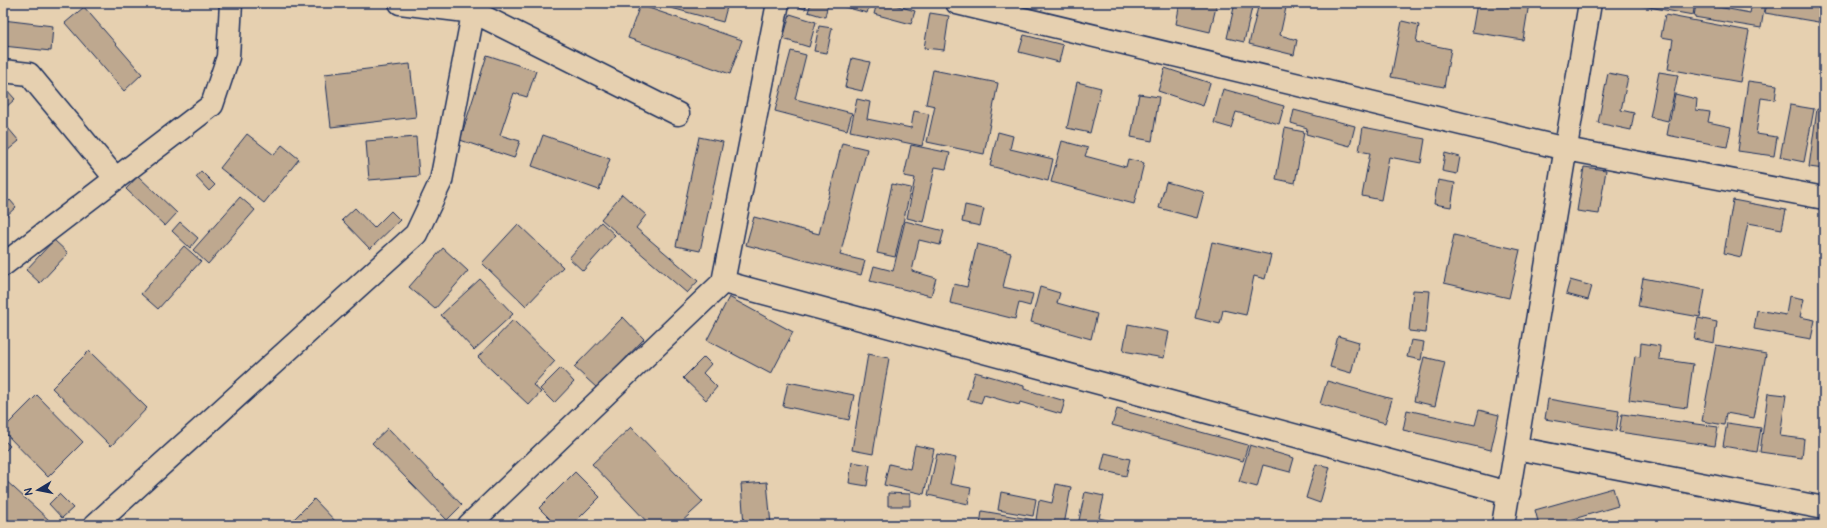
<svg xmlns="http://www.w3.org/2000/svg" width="1827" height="528" font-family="Pangolin,sans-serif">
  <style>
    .building { fill: #bea88f; stroke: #1b2f5e }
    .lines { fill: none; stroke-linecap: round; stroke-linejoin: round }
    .minor-casing { stroke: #1b2f5e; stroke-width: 25 }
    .minor { stroke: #e6d0b0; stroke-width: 22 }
  </style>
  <rect width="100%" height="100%" fill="#e6d0b0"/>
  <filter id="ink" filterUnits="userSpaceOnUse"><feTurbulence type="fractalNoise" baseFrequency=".025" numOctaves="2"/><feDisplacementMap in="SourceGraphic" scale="8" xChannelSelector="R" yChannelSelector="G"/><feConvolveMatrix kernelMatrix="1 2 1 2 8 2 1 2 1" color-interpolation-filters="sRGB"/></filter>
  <g filter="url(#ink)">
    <path class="building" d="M653 3H728L723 22Z
      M786 3H807L805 9Z
      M811 3H828L825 17 808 12Z
      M830 3H870L867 13Z
      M877 3H888L915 11 911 24 874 14Z
      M1180 3H1217L1210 32 1176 24Z
      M1235 3H1253L1244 42 1227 38Z
      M1259 3H1287L1280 35 1297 40 1294 55 1249 44Z
      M1477 3H1529L1523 40 1472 32Z
      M1627 3H1695L1693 15Z
      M1696 3H1707V5L1750 13 1752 3H1765L1761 28 1694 17Z
      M1767 3H1824V23L1765 13Z
      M640 5 742 40 730 74 628 38Z
      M84 7 142 74 124 91 65 23Z
      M930 13 949 16 944 50 924 48Z
      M790 14 816 22 809 47 783 39Z
      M1665 15 1749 31 1740 82 1668 69 1673 39 1661 37Z
      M3 20 53 26 51 51 3 46Z
      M1402 21 1419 25 1416 42 1451 49 1444 87 1391 77Z
      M819 26 832 28 827 53 814 51Z
      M1024 35 1063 45 1059 62 1019 52Z
      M791 51 806 55 795 99 852 113 847 130 775 111Z
      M487 55 536 71 527 97 514 93 500 135 520 141 514 158 460 140Z
      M852 58 870 62 862 91 845 87Z
      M410 64 416 117 331 127 325 74Z
      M1165 68 1210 83 1203 106 1158 91Z
      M933 70 998 83 984 154 927 142 935 106 926 104Z
      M1659 72 1678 75 1668 121 1650 117Z
      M1608 73 1628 77 1621 110 1634 113 1631 130 1598 123Z
      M1748 81 1777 85 1775 100 1761 98 1756 134 1777 137 1774 156 1738 151Z
      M1077 82 1101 88 1090 133 1067 128Z
      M6 89 15 99 3 110V92Z
      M1223 89 1284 106 1279 124 1236 112 1231 128 1214 123Z
      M1139 94 1159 97 1152 141 1131 137Z
      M1675 94 1697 99 1696 110 1710 112 1708 122 1731 127 1727 147 1667 135Z
      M857 99 870 102 867 119 911 128 914 111 929 114 922 146 850 131Z
      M1790 105 1814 109 1804 162 1780 157Z
      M1817 109 1824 110V169L1809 167Z
      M1294 110 1355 126 1350 146 1306 134 1307 128 1291 123Z
      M3 122 19 141 7 151 3 146Z
      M1363 127 1425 139 1421 163 1389 157 1381 200 1362 196 1370 153 1359 151Z
      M1285 128 1304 132 1295 183 1276 179Z
      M998 132 1013 136 1010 149 1053 159 1048 181 990 166Z
      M247 134 274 155 282 145 299 159 264 203 220 168Z
      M543 135 610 159 599 190 532 166Z
      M416 137 419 176 369 180 366 141Z
      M699 137 723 142 700 251 676 246Z
      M1062 141 1088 148 1085 156 1126 167 1128 159 1144 163 1134 204 1051 182Z
      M842 143 867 149 840 255 865 261 861 275 746 245 754 217 819 234Z
      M911 145 950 153 946 169 935 167 923 222 907 218 915 178 904 176Z
      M1445 153 1460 157 1457 174 1442 171Z
      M1584 167 1606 170 1599 214 1577 211Z
      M201 171 215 185 209 191 196 177Z
      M138 176 177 213 165 226 126 189Z
      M1438 180 1455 183 1451 207 1434 204Z
      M1166 182 1204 192 1197 218 1159 208Z
      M892 184 911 188 895 257 877 253Z
      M622 194 646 215 636 228 698 281 687 293 601 219Z
      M240 197 255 210 208 264 193 250Z
      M10 200 16 207 3 219V206Z
      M1733 200 1786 210 1782 229 1748 223 1741 257 1724 253Z
      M965 205 984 209 980 226 962 222Z
      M355 208 374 228 391 211 400 220 370 249 342 220Z
      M905 221 944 231 940 245 919 240 912 271 936 278 931 296 870 281 874 266 893 271Z
      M180 222 198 238 190 248 172 231Z
      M601 222 615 235 583 271 569 258Z
      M518 224 563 267 526 306 482 263Z
      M1454 235 1520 250 1509 298 1444 283Z
      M54 240 68 253 40 283 26 270Z
      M1212 242 1271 255 1265 279 1254 276 1246 315 1223 310 1220 324 1195 318Z
      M977 244 1011 253 1003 287 1033 294 1030 306 1019 303 1015 319 950 303 954 284 967 287Z
      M184 246 201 261 158 309 141 294Z
      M443 248 468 271 435 309 409 287Z
      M1643 278 1705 290 1700 317 1638 306Z
      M480 279 513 314 474 350 441 315Z
      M1570 280 1592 286 1588 300 1566 294Z
      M1040 287 1060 293 1057 303 1097 314 1091 339 1031 322Z
      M1413 290 1430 291 1426 333 1409 331Z
      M1789 296 1804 299 1800 317 1815 320 1811 339 1754 329 1757 310 1786 315Z
      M729 297 793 332 771 374 707 340Z
      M623 317 644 339 597 388 574 367Z
      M1698 318 1717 322 1714 343 1694 339Z
      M513 320 555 361 533 385 541 392 529 405 478 357Z
      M1128 324 1169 332 1164 358 1123 351Z
      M1338 336 1359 342 1351 373 1330 367Z
      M1411 340 1424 342 1421 360 1407 357Z
      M1641 343 1660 346 1659 359 1693 364 1687 408 1629 400 1635 356 1640 357Z
      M1716 345 1766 354 1754 418 1726 413 1724 425 1702 421Z
      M89 351 147 408 111 446 52 388Z
      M868 354 889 358 873 454 852 450Z
      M704 357 711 364 703 373 717 387 706 400 683 378Z
      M1424 357 1445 362 1435 406 1414 401Z
      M561 368 574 382 554 403 540 389Z
      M975 372 1024 386V389L1065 401 1061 414 1020 402 1019 405 984 395 981 403 967 399Z
      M1327 381 1392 399 1385 423 1320 404Z
      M788 382 854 395 849 420 783 406Z
      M1768 393 1786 395 1780 436 1804 439 1802 458 1760 452Z
      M37 395 83 442 48 477 3 431V429Z
      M1548 399 1619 411 1616 431 1545 419Z
      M1117 409 1248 445 1243 461 1112 425Z
      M1407 410 1475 425 1479 410 1499 415 1491 450 1403 430Z
      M1622 414 1718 427 1715 446 1619 432Z
      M1727 423 1761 428 1757 452 1723 446Z
      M631 427 703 502 678 525H650L592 464Z
      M388 428 462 505 447 520 372 443Z
      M3 439 10 446 3 453Z
      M915 445 934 449 924 494 884 485 889 464 910 469Z
      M1250 445 1294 458 1290 472 1263 465 1257 487 1239 482Z
      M1105 453 1130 459 1126 476 1101 470Z
      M937 454 956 458 950 484 971 488 968 504 928 495Z
      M852 462 870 465 867 486 849 483Z
      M1316 464 1330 467 1320 503 1306 498Z
      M575 472 600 497 572 525H556L539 508Z
      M3 478 49 520 45 525H3Z
      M767 482 771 525H744L741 484Z
      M1056 484 1071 487 1064 525 1036 520 1039 500 1052 503Z
      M1613 488 1618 506 1553 525H1539L1535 510Z
      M1001 492 1036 499 1033 516 998 510Z
      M1085 492 1104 496 1099 518 1126 524V525H1078Z
      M888 493 910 494V506H888Z
      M59 494 73 508 62 518 49 504Z
      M314 499 339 525H288Z
      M982 511 1035 520 1034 525H980Z"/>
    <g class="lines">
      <g class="minor-casing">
        <path id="minor" d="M400 3 474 12 678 114
          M778 3 723 282 1509 493
          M957 3 1566 149 1824 198
          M3 71 29 74 116 179
          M3 265 212 105 228 57 231 3
          M1516 448 1824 508
          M95 525 416 234 441 181 475 3
          M469 525 723 282
          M1503 525 1590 3"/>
      </g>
      <use href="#minor" class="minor"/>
    </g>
  </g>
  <rect width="1827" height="528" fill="none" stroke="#e6d0b0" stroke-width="16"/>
  <rect x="8" y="8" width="1811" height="512" fill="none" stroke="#1b2f5e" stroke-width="1.5" filter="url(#ink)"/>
  <g transform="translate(38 490) rotate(260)" stroke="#e6d0b0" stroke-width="3" paint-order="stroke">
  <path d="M0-3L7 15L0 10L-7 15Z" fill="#1b2f5e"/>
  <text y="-6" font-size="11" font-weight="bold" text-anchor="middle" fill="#1b2f5e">N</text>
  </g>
</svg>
